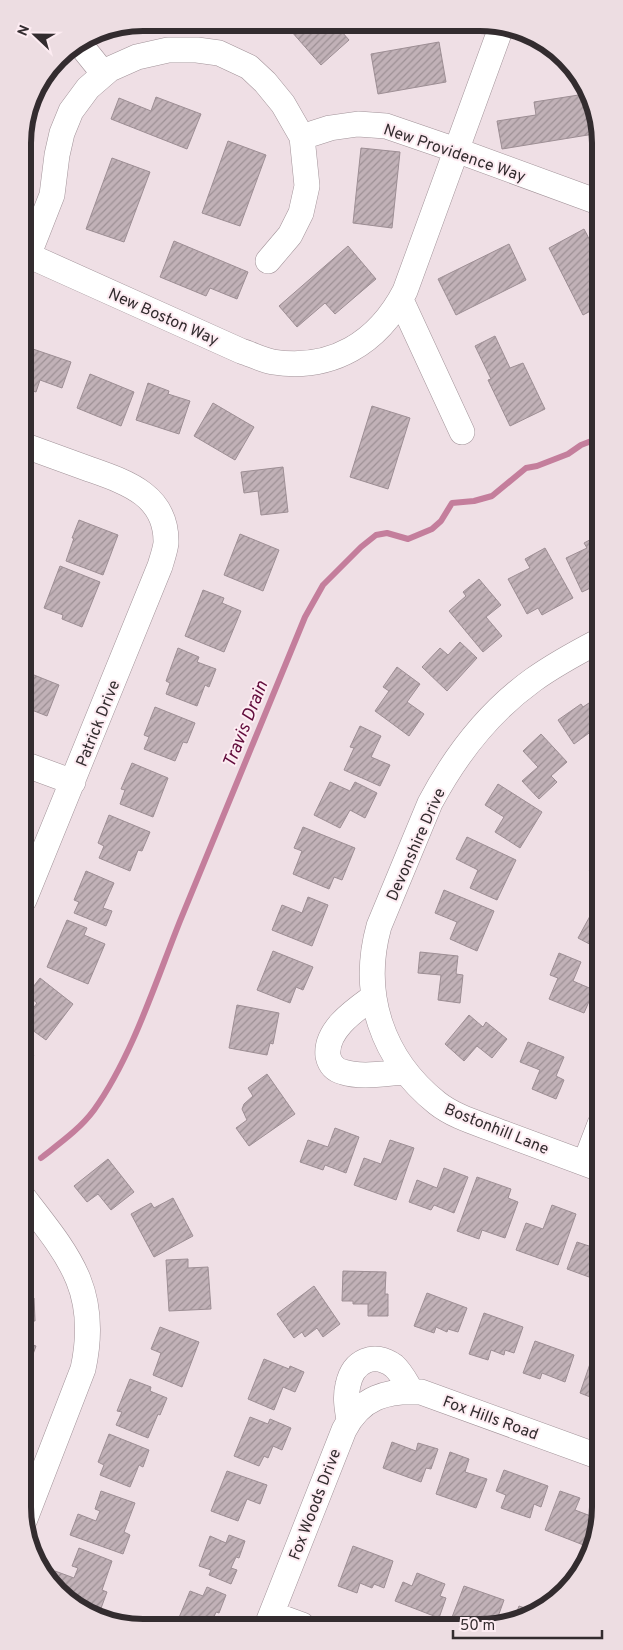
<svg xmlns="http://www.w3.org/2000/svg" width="623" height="1650" font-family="Overpass,sans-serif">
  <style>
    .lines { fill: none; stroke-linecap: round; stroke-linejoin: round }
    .stream { stroke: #c47e9c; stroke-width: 6 }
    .building { fill: url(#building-hatch); stroke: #9d8e94 }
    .minor-casing { stroke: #a29399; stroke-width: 26 }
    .minor { stroke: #fff; stroke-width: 25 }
    .labels { text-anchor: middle; stroke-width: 4; stroke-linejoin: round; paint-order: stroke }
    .street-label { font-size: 16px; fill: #332c2f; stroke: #fdecf2 }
    .water-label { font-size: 18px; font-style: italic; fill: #610b3b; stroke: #fdecf2 }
    .rim { fill: none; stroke: #332c2f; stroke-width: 6 }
  </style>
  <defs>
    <pattern id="building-hatch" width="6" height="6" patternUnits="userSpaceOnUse" patternTransform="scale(1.25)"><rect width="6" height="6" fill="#c1b1b7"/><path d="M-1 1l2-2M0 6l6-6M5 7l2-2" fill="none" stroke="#9d9095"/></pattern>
  </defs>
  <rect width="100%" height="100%" fill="#efdfe5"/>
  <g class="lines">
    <path class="stream" d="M41 1158C60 1143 80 1129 94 1110 132 1057 156 981 180 921 221 819 263 718 305 617L323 585 361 547 376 535 387 533 408 539 432 529 441 521 452 503 474 501 492 496 526 468 537 466 568 454 581 445 599 438"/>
  </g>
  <path class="building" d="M284 23 335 24 349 40 321 65Z
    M439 42 446 82 378 94 371 54Z
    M585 94 589 102 594 134 502 149 497 121 536 115 534 102Z
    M156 97 201 114 187 149 111 119 119 98 151 111Z
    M228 141 266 155 240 226 202 213Z
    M361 148 400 152 392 228 353 223Z
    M112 158 150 172 124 242 86 229Z
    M584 229 598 256V307L583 315 549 248Z
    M174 241 248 272 237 299 210 288 206 296 160 277Z
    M509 244 526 280 456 315 438 279Z
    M348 246 376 279 335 314 325 303 297 327 279 306Z
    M495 336 510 368 523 363 545 409 510 426 488 380 491 379 475 346Z
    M30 348 71 362 62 388 40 380 36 392 23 388V366Z
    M90 374 134 392 121 426 77 408Z
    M148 383 169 391 168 394 190 401 179 434 136 420Z
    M213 403 254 427 235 460 194 436Z
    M372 406 410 418 388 489 350 477Z
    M283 467 288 512 261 515 258 491 244 493 241 472Z
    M79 520 118 535 103 575 66 561 74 538H72Z
    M240 534 279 550 263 591 224 575Z
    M599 535V560L596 562 599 568V584L582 592 566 558 587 548 584 543Z
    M545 548 573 598 542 615 538 608 527 614 508 579 530 568 525 559Z
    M60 566 100 582 82 627 62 619 63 615 44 608Z
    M479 579 501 605 486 617 502 636 483 652 449 611 466 596 463 592Z
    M203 590 224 598 222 603 241 611 224 652 185 636Z
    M460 642 477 658 447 691 422 667 440 648 448 655Z
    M178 648 199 657 197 662 216 669 209 687 205 685 197 706 166 694 170 683 166 681Z
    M397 667 420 684 407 702 424 714 409 736 375 711 389 691 383 687Z
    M24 671 59 685 47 716 24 707Z
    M595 699 599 705V733L592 738 589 733 574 744 558 720 581 704 583 707Z
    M155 707 195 723 187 743 183 742 175 761 144 749 149 737 144 735Z
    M360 726 381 736 371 757 390 765 380 786 344 770 354 748 350 747Z
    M541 734 567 762 551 776 557 782 539 799 522 781 538 767 523 751Z
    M132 763 168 778 153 817 120 804 125 790 121 789Z
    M330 782 350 791 355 782 377 793 365 818 350 810 340 828 314 815Z
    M498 784 542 812 520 848 495 832 504 817 485 805Z
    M109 815 150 832 142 851 138 850 130 871 99 858 104 846 98 843Z
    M303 827 355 848 342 880 334 877 329 889 293 874 302 851 294 848Z
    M467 837 516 860 497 900 470 888 478 870 456 859Z
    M599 859V879L589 871Z
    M86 871 114 883 103 908 112 911 106 926 74 913 79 902 74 900Z
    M444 890 494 911 477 951 450 939 457 922 435 913Z
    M308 897 328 905 312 946 272 930 282 905 302 913Z
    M590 916 599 920V949L578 938Z
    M67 920 87 928 84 935 105 944 88 984 47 967Z
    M273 951 313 967 303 990 296 987 290 1003 257 990Z
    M420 952 458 956 456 974 463 975 460 1003 438 1000 441 975 418 973Z
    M559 953 581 962 573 981 594 990 584 1013 549 999 558 978 550 975Z
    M40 978 73 1004 46 1040 24 1024V1021L37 1003 27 995Z
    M237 1005 279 1013 273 1044 270 1043 267 1055 229 1048Z
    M469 1015 483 1027 486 1022 507 1039 492 1058 477 1046 464 1061 445 1044Z
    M528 1042 564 1057 556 1076 564 1080 556 1099 532 1089 540 1070 520 1062Z
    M24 1043 34 1056 24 1064Z
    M267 1074 295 1114 249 1146 236 1128 247 1120 242 1109 244 1104 253 1096 248 1088Z
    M335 1128 359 1137 346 1173 325 1165 323 1170 300 1162 308 1140 328 1147Z
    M390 1140 414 1148 396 1200 354 1185 364 1158 381 1164Z
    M108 1159 134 1192 111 1210 98 1194 87 1202 74 1186Z
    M444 1168 468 1177 454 1213 434 1205 431 1210 409 1202 417 1180 437 1188Z
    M477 1177 511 1189 508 1198 518 1202 505 1238 482 1230 479 1239 457 1231Z
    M173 1198 193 1236 154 1257 131 1214 151 1203 154 1208Z
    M552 1205 576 1214 558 1265 516 1250 526 1223 543 1229Z
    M600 1235V1281L567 1269 577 1242 595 1248Z
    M188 1259V1268L208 1267 211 1309 169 1311 166 1260Z
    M343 1271 386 1272 385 1294H388V1316H368V1304H353V1301H342Z
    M314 1286 340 1324 323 1337 317 1328 305 1337 302 1332 294 1338 277 1314Z
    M427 1293 467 1308 458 1332 448 1329 447 1332 436 1327 434 1333 414 1326Z
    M34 1298 35 1321H25V1299Z
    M484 1313 523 1327 514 1353 505 1350 504 1355 491 1350 488 1360 469 1354Z
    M160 1327 199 1342 182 1387 153 1375 161 1353 151 1349Z
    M535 1341 574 1355 565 1382 542 1373 540 1379 523 1373Z
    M25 1342 36 1346 25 1376Z
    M594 1352 600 1354V1394L598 1400 580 1393Z
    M264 1359 289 1369 290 1366 304 1372 295 1392 283 1387 274 1410 248 1399Z
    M130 1379 151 1387 150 1391 167 1398 160 1415 158 1414 148 1438 116 1425 122 1412 117 1411Z
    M250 1417 268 1424 270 1419 291 1428 282 1450 273 1446 268 1458 264 1456 259 1466 234 1456Z
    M109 1434 149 1450 143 1467 139 1465 130 1487 100 1475 104 1465 98 1462Z
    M392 1442 416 1451 418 1443 438 1449 431 1469 426 1468 421 1482 383 1468Z
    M450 1452 469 1459 465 1472 487 1479 476 1508 436 1494Z
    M504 1470 548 1486 541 1507 534 1504 530 1518 501 1508 506 1495 496 1491Z
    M227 1471 267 1485 260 1504 247 1499 238 1521 211 1511Z
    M101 1491 135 1503 124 1532 130 1535 123 1554 70 1535 78 1514 96 1521 100 1511 95 1509Z
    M560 1491 580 1498 575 1510 596 1518 586 1546 545 1530Z
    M229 1535 245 1541 239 1558 236 1557 231 1568 237 1570 231 1584 209 1575 211 1570 199 1566 210 1536 226 1543Z
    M353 1546 393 1561 384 1588 374 1584 372 1588 360 1583 357 1593 338 1586Z
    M79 1548 112 1561 102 1590 107 1592 100 1611 78 1603 58 1592 52 1581 55 1571 74 1578 78 1568 72 1566Z
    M417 1573 445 1584 440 1596 446 1598 439 1618 395 1601 403 1582 412 1586Z
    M464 1586 504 1600 495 1625 484 1623V1625H478L471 1623 470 1625H449Z
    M207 1587 226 1595 219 1613 216 1612 211 1624 214 1625H191L178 1620 190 1591 203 1596Z
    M519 1606 537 1612 513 1622Z"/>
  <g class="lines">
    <g class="minor-casing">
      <path id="minor" d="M79 43 104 74
        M302 137 330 128 358 124 386 126 456 150 598 202
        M23 253 241 351C251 354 262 360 273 362 332 371 378 343 405 291L502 25
        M28 256 52 195 57 155 62 133 71 111 88 88 110 69 137 57 168 50H197L219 53 249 67 265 82 283 104 302 137 307 186 301 213 290 235 268 261
        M401 300 462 432
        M23 445C45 453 67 461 89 469 126 482 167 495 166 543 165 551 162 559 160 566L24 900
        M599 641C576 653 554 665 533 680 490 711 455 756 430 803L379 926C360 994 382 1059 437 1103 456 1118 481 1124 503 1133 535 1145 567 1157 600 1169
        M24 764 73 782
        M373 997C355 1010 325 1030 328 1056 330 1065 335 1070 343 1072 362 1078 386 1073 405 1072
        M585 1163 600 1124
        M24 1198C69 1256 100 1291 83 1369L25 1519
        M349 1420C347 1408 345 1397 348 1385 353 1361 374 1351 394 1366 401 1372 407 1384 412 1392
        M272 1614 302 1625
        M267 1625 344 1430C361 1397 387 1390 421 1392L600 1457"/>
    </g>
    <use href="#minor" class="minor"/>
  </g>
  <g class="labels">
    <g class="street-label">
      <text transform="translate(455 152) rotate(19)" y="6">New Providence Way</text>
      <text transform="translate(164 316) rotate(24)" y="6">New Boston Way</text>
      <text transform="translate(97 723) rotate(-68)" y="6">Patrick Drive</text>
      <text transform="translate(415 844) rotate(-66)" y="6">Devonshire Drive</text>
      <text transform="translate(497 1128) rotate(22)" y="6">Bostonhill Lane</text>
      <text transform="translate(491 1417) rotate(20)" y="6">Fox Hills Road</text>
      <text transform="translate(314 1504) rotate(-69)" y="6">Fox Woods Drive</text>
    </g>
    <g class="water-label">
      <text transform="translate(245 724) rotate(-68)" y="6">Travis Drain</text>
    </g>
  </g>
  <path d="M0 0H623V1650H0ZM143 31H480A112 112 0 0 1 592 143V1507A112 112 0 0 1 480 1619H143A112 112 0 0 1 31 1507V143A112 112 0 0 1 143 31Z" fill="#eddde2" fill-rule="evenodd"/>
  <path class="rim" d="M143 31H480A112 112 0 0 1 592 143V1507A112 112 0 0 1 480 1619H143A112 112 0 0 1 31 1507V143A112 112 0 0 1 143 31Z"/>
  <g transform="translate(35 35) rotate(292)" stroke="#fdecf2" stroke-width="4" paint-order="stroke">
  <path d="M0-4L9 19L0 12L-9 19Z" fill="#332c2f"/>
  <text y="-8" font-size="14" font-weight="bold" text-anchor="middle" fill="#332c2f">N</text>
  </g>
  <path d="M453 1630v8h149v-8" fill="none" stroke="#332c2f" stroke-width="2.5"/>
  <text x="460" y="1630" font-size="15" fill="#332c2f" stroke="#fdecf2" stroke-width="4" paint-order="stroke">50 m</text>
</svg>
